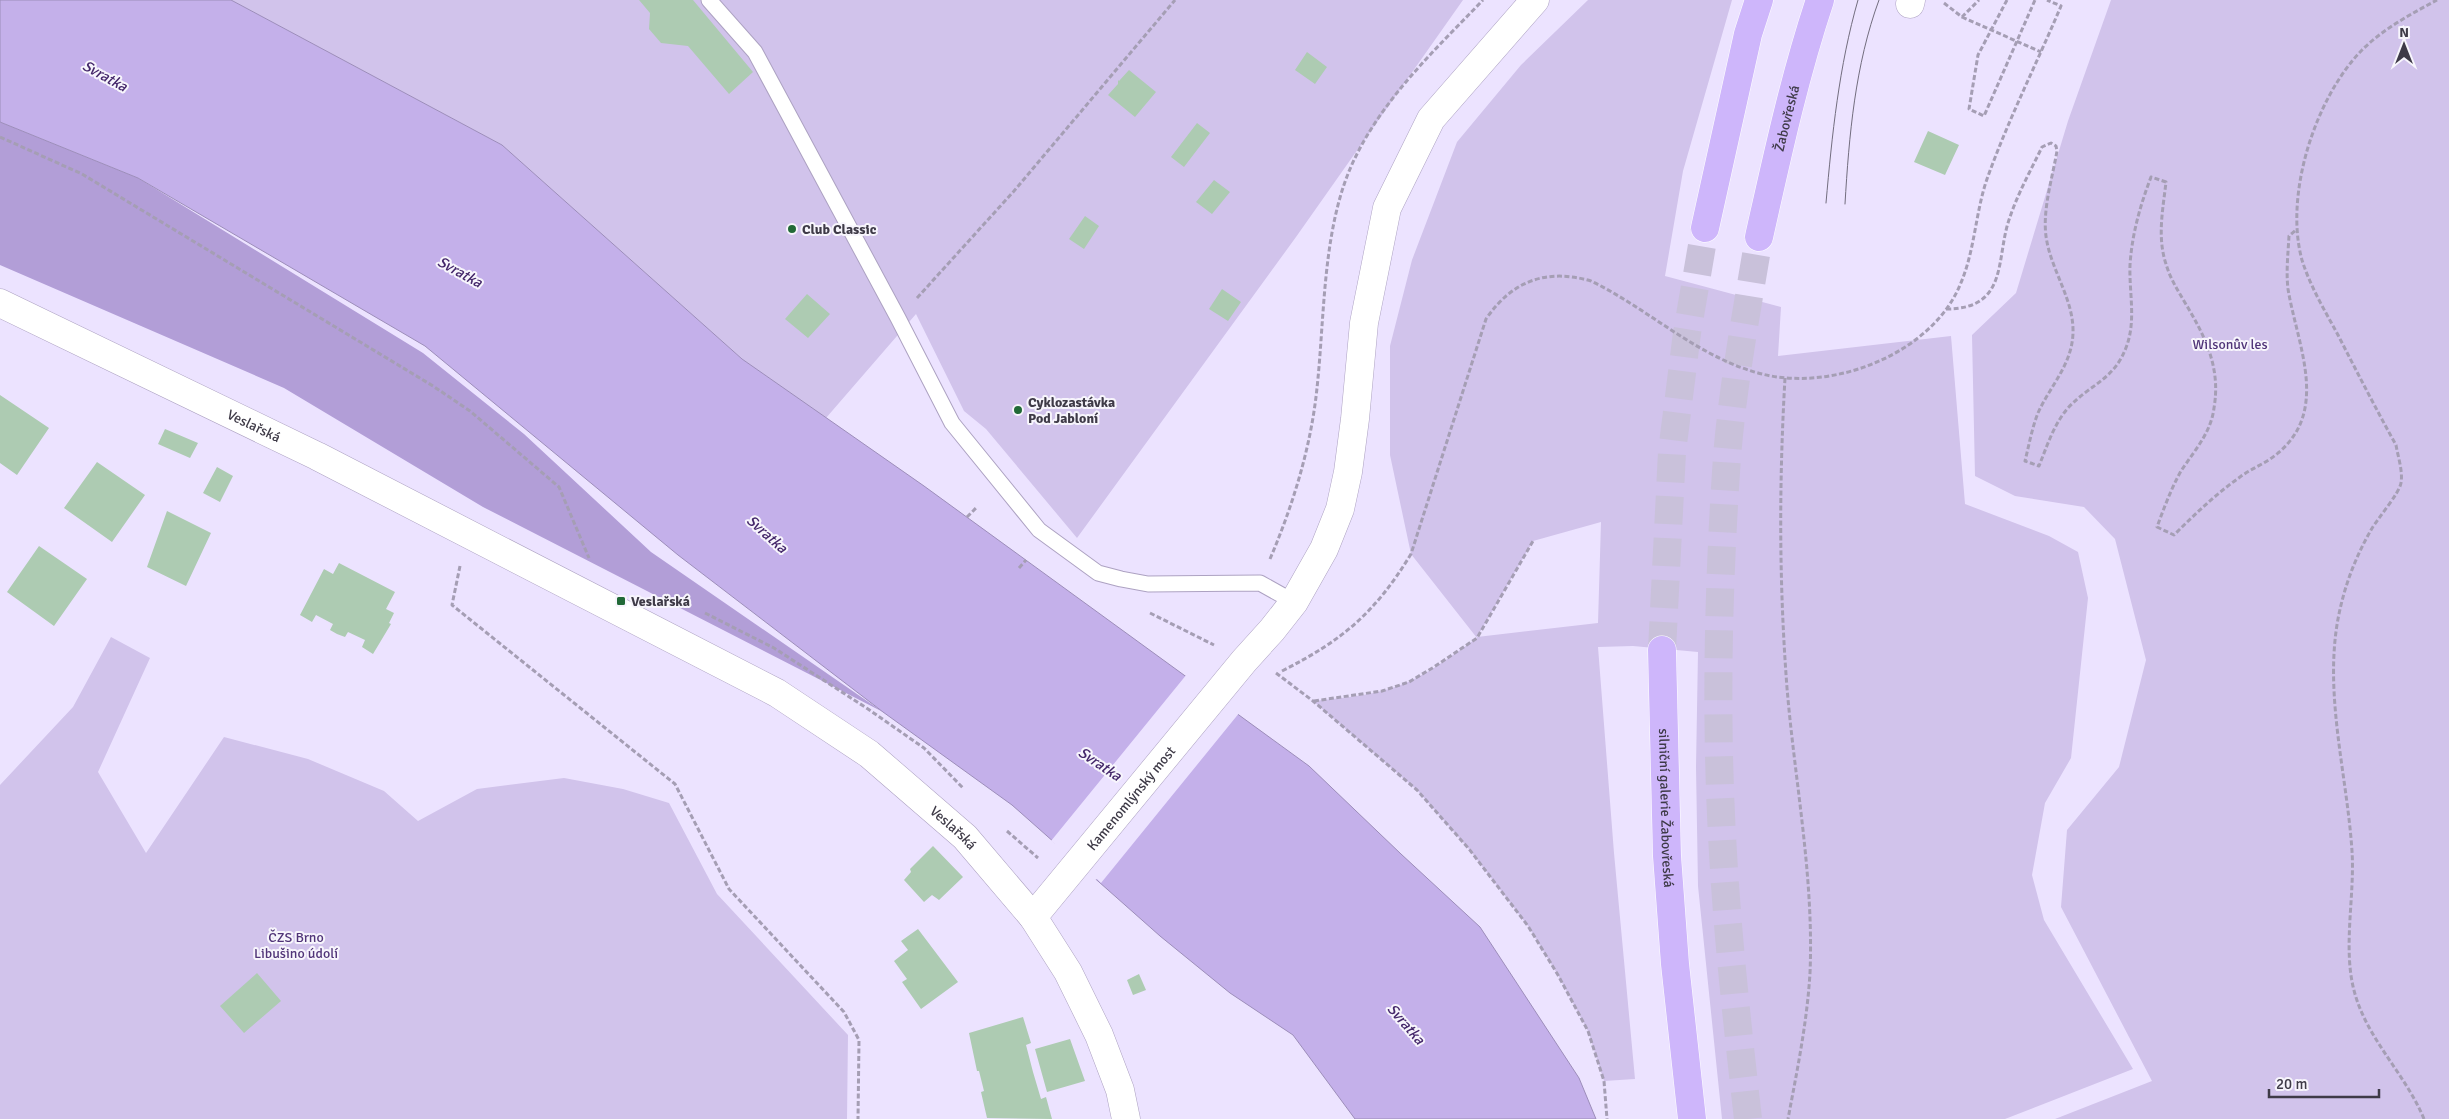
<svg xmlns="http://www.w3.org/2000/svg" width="2449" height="1119" font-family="Signika,sans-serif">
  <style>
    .green { fill: #d1c3eb; fill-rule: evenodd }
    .forest { fill: #b29ed7 }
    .water { fill: #c4b0ea; stroke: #9c8db9 }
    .pier { fill: #ece3ff }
    .building { fill: #adcbb2 }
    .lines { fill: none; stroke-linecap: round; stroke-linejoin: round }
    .highway-tunnel { stroke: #c9c1da; stroke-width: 28; stroke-dasharray: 28 14; stroke-linecap: butt }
    .lane-casing { stroke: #ada2c2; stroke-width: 17 }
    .street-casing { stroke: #ada2c2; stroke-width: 29 }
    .secondary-casing { stroke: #ada2c2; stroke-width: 29 }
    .highway-casing { stroke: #fff; stroke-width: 29 }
    .path { stroke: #a59eb4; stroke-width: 3; stroke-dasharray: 5 2.5; stroke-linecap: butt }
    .lane { stroke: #fff; stroke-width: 15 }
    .street { stroke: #fff; stroke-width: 28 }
    .secondary { stroke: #fff; stroke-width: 28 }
    .highway { stroke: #ceb6fb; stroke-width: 28 }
    .tram { stroke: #726d7e; stroke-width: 1 }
    .poi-dot { fill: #216937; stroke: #f7f5fc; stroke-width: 2 }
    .labels { text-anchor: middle; stroke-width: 4; stroke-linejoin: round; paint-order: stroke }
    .street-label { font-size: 14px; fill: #3e3a47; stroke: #f7f5fc }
    .poi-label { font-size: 14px; font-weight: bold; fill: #3e3a47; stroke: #f7f5fc; text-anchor: start }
    .park-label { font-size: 14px; fill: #503478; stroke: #f7f5fc }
    .water-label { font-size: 15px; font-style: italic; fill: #44276a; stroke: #f7f5fc }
  </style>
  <rect width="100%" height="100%" fill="#ece3ff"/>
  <path class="green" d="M231 0H1463L1296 237 1077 538 986 429 964 411 916 314 826 418 742 359 502 145Z
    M1588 0H1732L1683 171 1665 276 1781 307 1778 356 1951 336 1965 504 2049 536 2078 552 2088 598 2071 758 2045 803 2032 875 2044 920 2133 1069 2005 1119H1722L1698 886 1696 767 1698 652 1633 646 1598 647 1614 853 1635 1079 1604 1081 1588 1031 1558 975 1528 926 1469 849 1417 790 1313 701C1346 698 1378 695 1408 682 1433 671 1455 653 1477 638L1411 554 1390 455V346L1412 260 1457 142 1521 65ZM1601 522 1598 623 1477 637 1533 541Z
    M2111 0H2449V1119H2055L2152 1081 2061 907 2067 830 2119 767 2146 660 2115 539 2084 507 2015 496 1975 476 1972 335 2016 293 2068 121Z
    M111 637 150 658 98 772 146 853 224 737 308 759 384 791 418 821 477 789 564 778 623 789 669 803 717 894 848 1035 847 1119H0V785L73 707Z"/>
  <path class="forest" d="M0 122 138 178 423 353 524 434 651 552 883 712 483 507 284 388 0 265Z"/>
  <path class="water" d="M0 0H231L502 145 742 359 924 486 1309 766 1401 854 1480 927 1579 1078 1596 1119H1355L1293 1035 1230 993 1160 936 1012 805 883 712 678 555 425 346 138 178 0 122Z"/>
  <path class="pier" d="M1187 674 1240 712 1101 883 1097 879 1095 880 1053 846 1055 844 1051 841Z"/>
  <path class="building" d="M639 0H693L753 72 729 94 688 46 661 43 649 29 650 13Z
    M1307 52 1327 67 1315 84 1295 70Z
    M1129 70 1156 92 1135 117 1108 95 1118 84V80L1119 81Z
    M1197 123 1210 133 1184 167 1171 157Z
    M1928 131 1959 145 1945 175 1914 162Z
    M1214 180 1230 192 1212 214 1196 202Z
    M1085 216 1099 226 1084 249 1069 239Z
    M1222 289 1241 302 1228 321 1209 309Z
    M807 294 830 314 808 338 785 319Z
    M0 395 49 428 17 475 0 463Z
    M165 429 198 443 190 458 158 444Z
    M97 462 145 495 112 542 64 508Z
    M217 467 233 476 220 502 203 493Z
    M167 511 211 533 186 586 147 567Z
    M39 546 87 579 54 626 7 592Z
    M339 563 395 592 386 609 394 613 389 623 391 624 373 654 362 647 365 640 348 632 345 637 337 634 330 630 333 624 316 615 312 622 300 615 324 569 333 574Z
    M933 846 963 877 939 900 932 895 924 902 904 880 911 872 910 869Z
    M918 929 958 982 921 1009 902 982 907 979 894 961 908 950 901 941Z
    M257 973 281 1001 244 1033 220 1006Z
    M1139 974 1146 990 1133 995 1127 980Z
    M1023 1017 1031 1043 1026 1045 1033 1072 1041 1099 1046 1097 1052 1119 987 1118 981 1092 984 1091 979 1071H977L969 1033Z
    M1070 1039 1085 1081 1047 1092 1035 1049Z"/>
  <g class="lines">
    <path class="highway-tunnel" d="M1662 650 1672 452 1687 333 1705 228
      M1748 1119C1738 1031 1728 942 1723 853 1715 722 1718 588 1727 457 1733 383 1747 310 1759 237"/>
    <g class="lane-casing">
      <path id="lane" d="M709 0 755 52 898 318 952 423 1039 530 1098 573 1121 579 1148 584 1260 583 1294 602"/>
    </g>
    <g class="street-casing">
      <g id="street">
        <path d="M1910 4 1911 0"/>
        <path id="s1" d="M1033 917 1244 661 1272 630 1294 602 1324 549 1340 509 1348 472 1355 419 1364 323 1387 208 1431 119 1535 0"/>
      </g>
    </g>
    <g class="secondary-casing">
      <g id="secondary">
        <path id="s2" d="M0 303 317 456 777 693 869 754 965 837 1033 917 1068 972 1099 1035 1120 1090 1126 1119"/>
      </g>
    </g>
    <g class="highway-casing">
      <g id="highway">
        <path d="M1705 228 1748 34 1759 0"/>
        <path id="s3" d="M1759 237C1777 157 1794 78 1820 0"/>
        <path id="s4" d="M1662 650 1667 856 1675 964 1692 1119"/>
      </g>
    </g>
    <path class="path" d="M2007 0 1978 55 1969 109 1984 116 2035 0
      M1944 3 1962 17 1979 0
      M1962 17 2041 52
      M0 137 82 174 433 386 470 411 559 487 589 558
      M917 298 1014 191 1175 0
      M1946 309C2010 309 1995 257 2010 217 2018 193 2031 170 2042 147L2051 143 2056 146 2057 151C2052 180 2041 214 2047 242 2053 273 2074 301 2073 333 2072 365 2050 386 2038 413 2032 428 2029 445 2025 461L2039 466C2047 446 2054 424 2068 408 2090 384 2115 380 2127 345 2136 319 2129 292 2130 265 2132 234 2140 206 2151 177L2166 182C2163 209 2157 237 2166 264 2170 278 2177 289 2184 301 2205 336 2221 367 2214 408 2211 433 2194 451 2181 471 2171 489 2164 508 2157 527L2174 535C2195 514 2216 494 2240 477 2252 468 2267 463 2278 453 2330 410 2297 344 2288 289 2286 272 2288 254 2289 236L2296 230
      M1785 378C1779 484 1779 582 1787 688 1795 783 1814 877 1810 973 1807 1023 1797 1071 1788 1119
      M967 517 977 507
      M1270 559C1293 505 1311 447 1317 388 1325 315 1322 225 1355 158 1385 96 1436 49 1483 0
      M460 566 452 605 675 784 729 889 844 1012 859 1040 858 1119
      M1019 568 1026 560
      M705 613 774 648 868 709 924 748 963 788
      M1150 613 1214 645
      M1282 671C1343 640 1375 613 1411 554L1486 319C1512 281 1546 268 1591 281 1649 309 1698 358 1762 374 1833 392 1931 354 1960 285 1975 251 1975 214 1987 179 2008 120 2037 63 2061 6L2047 0
      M1276 673 1313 701 1417 790 1469 849 1528 926 1558 975 1588 1031 1604 1081 1607 1119
      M1314 701 1382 691 1409 682 1434 667 1477 638 1533 541
      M1007 831 1038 858
      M2424 1119C2406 1075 2368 1040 2355 994 2342 950 2355 897 2352 851 2347 775 2324 695 2338 619 2344 587 2355 558 2371 530 2377 519 2399 494 2401 483 2403 471 2398 457 2396 445 2376 409 2357 372 2338 335 2325 311 2310 286 2302 260 2284 195 2315 98 2362 50 2383 29 2411 14 2437 0"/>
    <use href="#lane" class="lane"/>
    <use href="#street" class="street"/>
    <use href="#secondary" class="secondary"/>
    <use href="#highway" class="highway"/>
    <path class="tram" d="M1826 203C1832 135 1839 66 1858 0
      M1845 204C1849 136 1855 65 1879 0"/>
  </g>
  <g class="poi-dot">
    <circle cx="792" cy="229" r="5"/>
    <circle cx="1018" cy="410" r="5"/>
    <rect x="616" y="596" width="10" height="10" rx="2.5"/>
  </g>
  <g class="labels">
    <g class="street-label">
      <text dy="5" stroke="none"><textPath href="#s3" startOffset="122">Žabovřeská</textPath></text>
      <text dy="5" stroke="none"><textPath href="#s2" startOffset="282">Veslařská</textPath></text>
      <text dy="5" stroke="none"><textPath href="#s1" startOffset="154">Kamenomlýnský most</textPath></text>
      <text dy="5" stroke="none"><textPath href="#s4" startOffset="158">silniční galerie Žabovřeská</textPath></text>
      <text dy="5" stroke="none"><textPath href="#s2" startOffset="1092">Veslařská</textPath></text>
    </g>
    <g class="poi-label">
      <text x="802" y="234">Club Classic</text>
      <text x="1028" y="407">Cyklozastávka<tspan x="1028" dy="16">Pod Jabloní</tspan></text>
      <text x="631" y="606">Veslařská</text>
    </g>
    <g class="park-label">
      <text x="2230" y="349">Wilsonův les</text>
      <text x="296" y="942">ČZS Brno<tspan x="296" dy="16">Libušino údolí</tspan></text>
    </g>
    <g class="water-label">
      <text transform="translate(105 76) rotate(29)" y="5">Svratka</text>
      <text transform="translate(460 272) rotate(29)" y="5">Svratka</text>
      <text transform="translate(767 534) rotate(42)" y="5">Svratka</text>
      <text transform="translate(1100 764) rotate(34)" y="5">Svratka</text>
      <text transform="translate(1406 1024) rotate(49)" y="5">Svratka</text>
    </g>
  </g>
  <g transform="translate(2404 45)" stroke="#f7f5fc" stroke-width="4" paint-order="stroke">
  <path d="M0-4L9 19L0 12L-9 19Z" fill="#3e3a47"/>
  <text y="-8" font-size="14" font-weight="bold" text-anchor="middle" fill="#3e3a47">N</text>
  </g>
  <path d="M2269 1089v8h110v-8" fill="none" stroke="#3e3a47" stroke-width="2.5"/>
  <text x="2276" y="1089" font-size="15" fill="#3e3a47" stroke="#f7f5fc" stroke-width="4" paint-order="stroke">20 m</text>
</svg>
